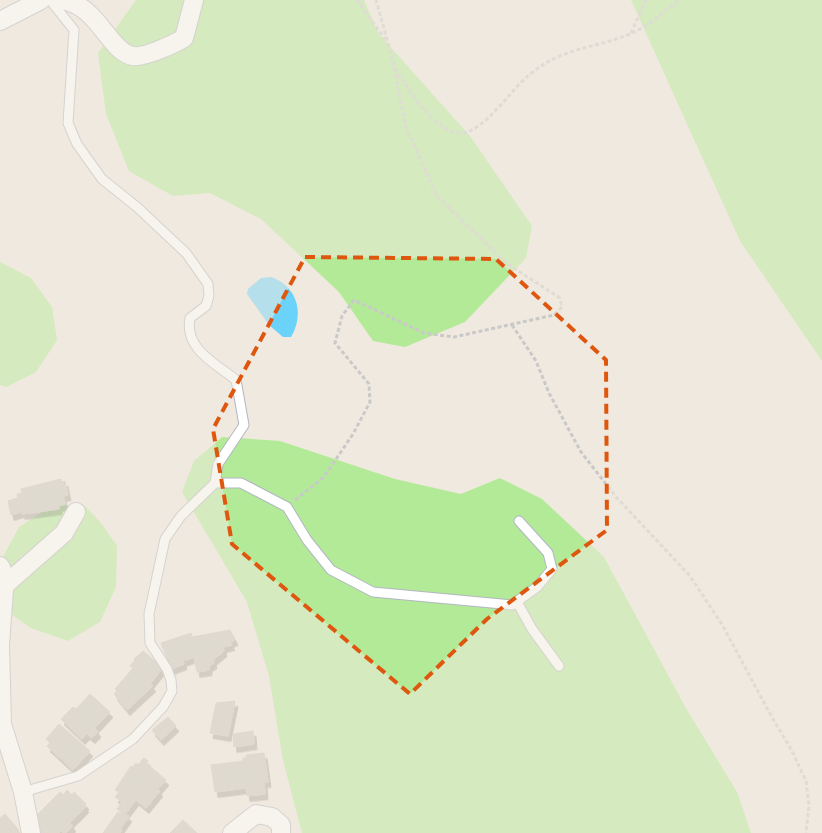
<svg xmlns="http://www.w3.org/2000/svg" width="822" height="833" font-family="Ubuntu,sans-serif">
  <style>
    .green { fill: #b3ea98 }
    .water { fill: #6bd2fa }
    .building { fill: #cbc7be; stroke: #ccc5b8; filter: url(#shadow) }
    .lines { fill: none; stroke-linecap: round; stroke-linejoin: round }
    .service-casing { stroke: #b3b6c2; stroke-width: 11 }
    .minor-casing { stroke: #b3b6c2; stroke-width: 20 }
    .path { stroke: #c9c9c9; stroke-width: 3; stroke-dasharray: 4 2.5; stroke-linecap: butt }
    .service { stroke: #fff; stroke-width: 9 }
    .minor { stroke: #fff; stroke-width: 18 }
    .marked { fill: none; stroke: #df570e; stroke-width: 4; stroke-dasharray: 10 6; stroke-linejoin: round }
  </style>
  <defs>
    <filter id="shadow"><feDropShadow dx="3" dy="5.5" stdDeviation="0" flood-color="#0004"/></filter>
  </defs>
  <rect width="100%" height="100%" fill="#f0e9df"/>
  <path class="green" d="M136 0H364L378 33 470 136 532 226 526 258 465 322 405 347 373 341 339 292 261 219 210 193 173 196 129 171 106 114 98 53Z
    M631 0H822V361L740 241Z
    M0 262 31 278 52 307 57 340 36 372 6 387 0 385Z
    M222 437 280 441 395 479 461 494 500 478 542 499 604 557 687 710 737 792 751 833H302L283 760 269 676 247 602 182 492 194 461Z
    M84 505 101 523 117 546 116 587 100 622 68 641 31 628 8 612 0 571 4 555 19 527 52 506Z"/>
  <path class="water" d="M271 277C297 286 305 314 291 337H283L269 325 247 294 248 289 261 278Z"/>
  <path class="building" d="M61 479V482L65 481 68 495 63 496 65 504 59 506V509L22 514 17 494 22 493 21 489Z
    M17 498 21 512 11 515 8 501Z
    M230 630 235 640 230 642 232 645 223 647 224 651 213 660 214 663 209 666V670L197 672 194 657 183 661 184 664 171 669 161 643 191 633 192 637Z
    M143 651 161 666 159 669 161 670 150 684 153 686 127 710 114 694 117 691 115 689 133 668 130 666 135 660 134 659Z
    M90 694 110 712 95 728 98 732 92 738 87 734 82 739 61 719 73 707 76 709Z
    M235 701 228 736 210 733 216 703Z
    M168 717 176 726 161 740 152 730Z
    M59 724 90 751 73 770 47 746 50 743 46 739Z
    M253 731 254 744 234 747 233 734Z
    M264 753 268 782H264L265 794 247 796 246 788 215 792 211 765 243 761V758H247L246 755Z
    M144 758 148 761 146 763 166 780 158 789 149 782 126 813 122 810 121 812 117 809 122 802 115 797 119 792 115 790 131 766 133 767 136 763 138 765Z
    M149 782 160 791 146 808 135 799Z
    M67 790 72 795 74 792 86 804 84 806 86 807 70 823 73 826 66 833 61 831 59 833H41L36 828 40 824 34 818 60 792 63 795Z
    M118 812 121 814 122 812 129 816 120 829 122 830 120 833H103Z
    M5 814 18 829 19 833H0V818Z
    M183 820 197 833H170Z"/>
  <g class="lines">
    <g class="service-casing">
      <path id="service" d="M215 483H241L287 507 307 540 331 570 373 592 512 605 537 587 552 569 548 553 519 521
        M517 602 532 629 559 666
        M23 792 78 776 133 739 163 707 172 691 171 680 167 669 150 643 149 614 165 539 181 516 215 483 218 464 244 425 236 380C215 363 184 349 190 318L206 306 209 296 208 284 186 253 137 207 102 179 77 144 68 123 74 30 50 0"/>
    </g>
    <g class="minor-casing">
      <path id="minor" d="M62 0C98 5 109 52 133 56 144 58 174 44 184 38L194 0
        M0 21 41 0
        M0 566 5 576 0 645 2 724 23 792 31 833
        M5 585 64 533 76 512
        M232 833 256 814 272 817 281 825V833"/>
    </g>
    <path class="path" d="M357 0 387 42
      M631 33 646 0
      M395 68C407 87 435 133 460 133 484 133 511 89 529 75 562 47 593 49 630 34 647 27 665 11 680 0
      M512 325 536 361 549 393 581 452 617 498 690 576 723 626 769 712 792 751 806 781 809 805 806 833
      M295 500 324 477 353 434 370 402 369 384 335 343 342 316 354 300 424 333 454 337 554 315 562 307 560 298 506 263 437 196 406 127 392 57 376 0"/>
    <use href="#service" class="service"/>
    <use href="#minor" class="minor"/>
  </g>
  <path d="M0 0H822V833H0ZM305 257 496 259 606 360 607 530 487 619 410 694 232 544 213 429Z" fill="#f0e9df" fill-opacity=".55" fill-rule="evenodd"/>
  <path class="marked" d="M305 257 496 259 606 360 607 530 487 619 410 694 232 544 213 429Z"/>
</svg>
